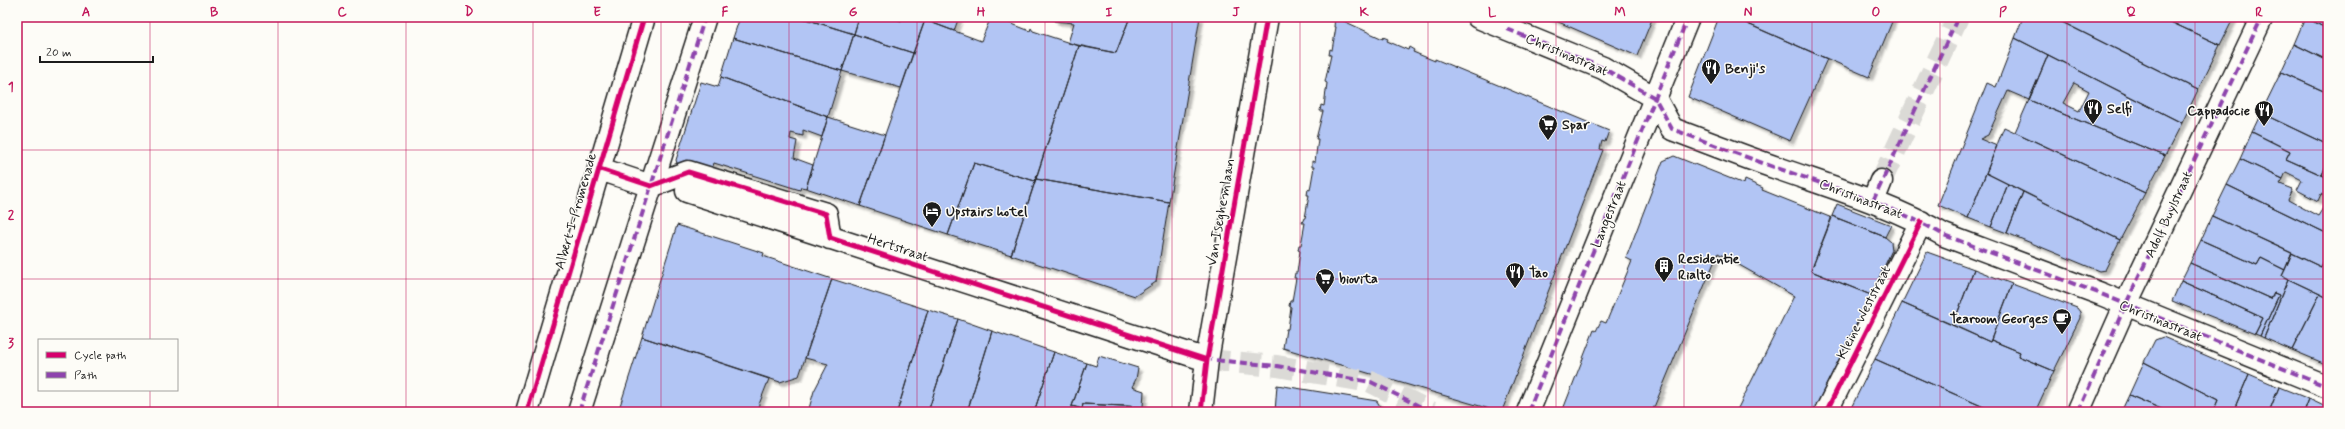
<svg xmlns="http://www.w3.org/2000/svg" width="2345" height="429" font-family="Mynerve,sans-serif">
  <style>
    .building { fill: #b2c5f4; stroke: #1c1c1c; fill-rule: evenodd; filter: url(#shadow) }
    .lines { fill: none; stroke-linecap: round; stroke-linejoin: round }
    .minor-tunnel { stroke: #dbdad6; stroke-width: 22; stroke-dasharray: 22 11; stroke-linecap: butt }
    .minor-casing { stroke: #1c1c1c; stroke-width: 25 }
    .minor { stroke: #fdfcf7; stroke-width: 22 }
    .quiet { stroke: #8e44ad; stroke-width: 4; stroke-dasharray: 8 4; stroke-linecap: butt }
    .cycleway-casing { stroke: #fdfcf7; stroke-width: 8 }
    .cycleway { stroke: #d6006c; stroke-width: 5 }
    .grid { fill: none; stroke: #c2185b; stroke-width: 1; stroke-opacity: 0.55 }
    .labels { text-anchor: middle; stroke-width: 3; stroke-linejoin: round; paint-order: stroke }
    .street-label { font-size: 14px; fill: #1c1c1c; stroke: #fdfcf7 }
    .poi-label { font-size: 14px; font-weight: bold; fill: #1c1c1c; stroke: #fdfcf7; text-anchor: start }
    .neatline { fill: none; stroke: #c2185b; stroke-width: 1.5 }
    .grid-label { font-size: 13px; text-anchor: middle; font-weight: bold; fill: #c2185b }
  </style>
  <defs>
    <filter id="shadow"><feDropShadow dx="3.5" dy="3.5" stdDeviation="1" flood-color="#0004"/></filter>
  </defs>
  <rect width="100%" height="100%" fill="#fdfcf7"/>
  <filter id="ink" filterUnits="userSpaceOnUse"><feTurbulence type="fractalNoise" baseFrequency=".025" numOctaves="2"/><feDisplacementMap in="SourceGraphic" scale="8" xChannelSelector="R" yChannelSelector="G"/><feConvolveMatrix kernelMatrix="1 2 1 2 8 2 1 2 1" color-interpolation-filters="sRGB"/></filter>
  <g filter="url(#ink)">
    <path class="building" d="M740 17H799L854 34 842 71 733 38Z
      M799 17H859L854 34Z
      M859 17H891L901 21 902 17H959L954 31 925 20 913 53 854 34Z
      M991 17 1010 23V21L1012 24 1030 31 1031 28 1033 31 1079 46 1035 181 974 163 948 235 860 206 925 20 981 41Z
      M1055 17H1130L1116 53 1068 43 1074 23 1054 21Z
      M1130 17H1200L1169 202 1036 179 1079 46 1116 53Z
      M1335 17 1383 39V37L1388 39 1387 41 1408 50 1409 47 1414 50 1413 52 1435 61V59L1609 131 1605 142 1602 141 1600 149 1603 150 1502 411 1500 412 1283 348 1286 329H1288L1291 307 1289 306 1290 301H1292L1296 278H1294L1295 273H1297L1300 251 1298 250 1299 245H1301L1305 223H1302L1304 218H1305L1309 195H1307L1308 189 1310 190 1314 167H1312V161L1315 162 1318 139H1316L1323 111H1320L1321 105 1324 106 1327 83 1325 82 1331 55H1329L1330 49 1332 50 1336 27H1334Z
      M1547 17H1653L1637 56Z
      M1719 17H1732L1827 59 1790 141 1688 97Z
      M1732 17H1894L1869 77Z
      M2023 17H2052L2198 90 2182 123 2015 38Z
      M2052 17H2160L2220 45 2198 90Z
      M2160 17H2234L2220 45Z
      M2306 17H2328V29L2305 18Z
      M2305 18 2328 29V46L2323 58 2294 44Z
      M854 34 913 53 901 88 842 71Z
      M733 38 842 71 828 117 721 77Z
      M2015 38 2048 55 2029 100 2008 91 1988 135 1980 139 1997 146 1968 218 1938 205 1987 83 1996 87Z
      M2294 44 2328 61V93L2281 72Z
      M2328 46V61L2323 58Z
      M2048 55 2182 123 2165 156 2029 100ZM2074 83 2089 91 2079 111 2063 103Z
      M2281 72 2328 93V145L2261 113Z
      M721 77 828 117 822 137 803 130V136L791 133 790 139 797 141 794 158 813 165 806 188 801 187 800 190 714 163 709 177 678 167 676 160 701 82 718 87Z
      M2029 100 2165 156 2145 193 2015 132Z
      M2261 113 2328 145V161L2322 175 2286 159 2290 151 2252 132Z
      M828 117 885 135 860 206 806 188Z
      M2004 127 2145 193 2120 240 1986 173Z
      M2252 132 2290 151 2286 159 2328 178V198L2321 194 2318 201 2297 190 2302 180 2286 172 2283 179 2240 159Z
      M1674 156 1744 184 1745 180 1763 188 1762 190 1832 218 1811 271 1871 295 1813 412H1736L1794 296 1718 253 1652 412H1562L1594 330 1596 331 1601 321 1606 323 1632 261 1626 258 1663 161Z
      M2240 159 2283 179 2280 184 2293 189 2288 200 2318 216 2325 205 2328 206V234L2227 185Z
      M2328 161V178L2322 175Z
      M974 163 1035 181 1011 255 948 235Z
      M1986 173 2008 184 1991 227 1968 218Z
      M1036 179 1169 202 1156 282 1135 296 1011 255Z
      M2008 184 2023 192 2007 233 1991 227Z
      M2227 185 2328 234V252L2321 267 2212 216Z
      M2023 192 2120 240 2105 270 2099 271 2007 233Z
      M1837 204 1891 225 1885 237 1832 216Z
      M1832 216 1885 237 1891 242 1892 250 1871 295 1811 271Z
      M2212 216 2292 253 2285 270 2261 258 2257 265 2201 240Z
      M677 225 764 253 763 256 832 279 799 376 780 382 642 337Z
      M2201 240 2257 265 2261 258 2285 270 2282 276 2288 279 2264 338 2260 336 2279 295 2274 293 2271 299 2190 263Z
      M1927 252 1974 269 1953 325 1902 303Z
      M2328 252V298L2282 276 2292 253 2321 267Z
      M2190 263 2271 299 2274 293 2279 295 2260 336 2255 334 2263 318 2181 281Z
      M1974 269 2012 284 1990 342 1953 325Z
      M832 279 928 310 897 412H808L814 391 828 364 805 358Z
      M2288 279 2320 294 2292 350 2264 338Z
      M2181 281 2263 318 2255 334 2172 301Z
      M2012 284 2077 308 2080 312V318L2054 371 2018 356 2020 352 1991 340Z
      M2320 294 2328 298V365L2292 350Z
      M1902 303 1990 342 1991 340 2020 352 2018 356 2054 371 2035 412H1995L1875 359Z
      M928 310 958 319 928 412H897Z
      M958 319 992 331 967 412H928Z
      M992 331 1054 352 1034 412H967Z
      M642 337 769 379 756 412H618Z
      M2163 337 2249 374 2233 412H2213L2218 400 2144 362 2155 340Z
      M1054 352 1087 363 1070 412H1034Z
      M1099 356 1138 368 1136 379 1132 387 1144 391 1143 407 1083 404 1082 409 1072 406 1087 363 1096 366Z
      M1875 359 1995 412H1849Z
      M2144 362 2218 400 2213 412H2168L2129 395Z
      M2249 374 2279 387 2269 412H2233Z
      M1277 385 1377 401 1383 412H1275Z
      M2279 387 2309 399 2304 412H2269Z
      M2129 395 2168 412H2121Z
      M2309 399 2328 408V412H2304Z
      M1083 404 1143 407 1142 412H1070L1072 406 1082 409Z"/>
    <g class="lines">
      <path class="minor-tunnel" d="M1881 181 1958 17
        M1207 360 1277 366 1371 382 1431 412"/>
      <g class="minor-casing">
        <path id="minor" d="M1478 17 1603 68 1655 98 1672 129C1707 142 1742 156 1777 168 1834 188 1892 205 1944 235L2101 294 2328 387
          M600 169 651 186 688 172 826 214 830 238
          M687 191 1207 360
          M1873 201 1881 181
          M527 412 644 17
          M579 412 705 17
          M1201 412 1207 360 1267 17
          M1528 412 1688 17
          M1826 412 1921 222
          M2078 412 2125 306 2262 17"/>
      </g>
      <use href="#minor" class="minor"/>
      <path class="quiet" d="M1507 29 1603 68 1655 98 1672 129C1707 142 1742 156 1777 168 1834 188 1892 205 1944 235L2101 294 2328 387
        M1873 201 1958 17
        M1204 359 1277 366 1371 382 1431 412
        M579 412 705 17
        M1528 412 1688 17
        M2078 412 2125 306 2262 17"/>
      <g class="cycleway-casing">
        <path id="cycleway" d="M600 169 651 186 688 172 826 214 830 238 1207 360
          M527 412 644 17
          M1201 412 1207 360 1267 17
          M1826 412 1921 222"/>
      </g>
      <use href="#cycleway" class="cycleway"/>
    </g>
  </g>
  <path class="grid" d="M150 17V340M278 17V412M406 17V412M533 17V412M661 17V412M789 17V412M917 17V412M1045 17V412M1172 17V412M1300 17V412M1428 17V412M1556 17V412M1684 17V412M1812 17V412M1940 17V412M2067 17V412M2195 17V412M17 150H2328M17 279H2328M150 390V412"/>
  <defs>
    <g id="restaurant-pin" transform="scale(1)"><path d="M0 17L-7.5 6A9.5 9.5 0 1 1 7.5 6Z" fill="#1c1c1c" stroke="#fdfcf7"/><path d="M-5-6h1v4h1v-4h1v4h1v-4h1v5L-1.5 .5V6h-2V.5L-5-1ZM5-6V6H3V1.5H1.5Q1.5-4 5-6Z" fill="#fff"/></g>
    <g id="supermarket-pin" transform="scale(1)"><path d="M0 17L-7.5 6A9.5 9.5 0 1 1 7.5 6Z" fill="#1c1c1c" stroke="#fdfcf7"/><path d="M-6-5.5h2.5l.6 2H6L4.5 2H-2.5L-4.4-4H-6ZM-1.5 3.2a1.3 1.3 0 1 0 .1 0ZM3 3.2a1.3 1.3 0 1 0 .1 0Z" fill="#fff"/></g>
    <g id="hotel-pin" transform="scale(1)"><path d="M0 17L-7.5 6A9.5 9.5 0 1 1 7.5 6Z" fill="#1c1c1c" stroke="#fdfcf7"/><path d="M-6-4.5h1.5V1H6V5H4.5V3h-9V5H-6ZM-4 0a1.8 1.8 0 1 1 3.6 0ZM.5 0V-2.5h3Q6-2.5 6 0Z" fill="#fff"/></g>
    <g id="building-pin" transform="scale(1)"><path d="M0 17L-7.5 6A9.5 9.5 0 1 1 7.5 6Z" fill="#1c1c1c" stroke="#fdfcf7"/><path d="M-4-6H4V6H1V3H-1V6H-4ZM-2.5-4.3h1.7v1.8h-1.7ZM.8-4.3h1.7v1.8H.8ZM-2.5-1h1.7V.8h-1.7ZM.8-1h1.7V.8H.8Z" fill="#fff"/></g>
    <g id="cafe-pin" transform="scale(1)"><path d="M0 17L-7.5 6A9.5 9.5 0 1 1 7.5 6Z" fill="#1c1c1c" stroke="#fdfcf7"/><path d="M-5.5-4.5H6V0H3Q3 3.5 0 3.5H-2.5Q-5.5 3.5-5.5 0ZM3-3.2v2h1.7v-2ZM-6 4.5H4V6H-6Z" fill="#fff"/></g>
  </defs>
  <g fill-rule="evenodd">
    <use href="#restaurant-pin" x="1711" y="68"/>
    <use href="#restaurant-pin" x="2093" y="108"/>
    <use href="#restaurant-pin" x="2264" y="110"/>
    <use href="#supermarket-pin" x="1548" y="124"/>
    <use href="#hotel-pin" x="932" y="211"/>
    <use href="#building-pin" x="1664" y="266"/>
    <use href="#restaurant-pin" x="1515" y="272"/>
    <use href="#supermarket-pin" x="1325" y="278"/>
    <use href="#cafe-pin" x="2062" y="318"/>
  </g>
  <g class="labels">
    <g class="street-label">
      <text transform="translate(1567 54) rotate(23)" y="5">Christinastraat</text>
      <text transform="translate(1861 198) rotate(21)" y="5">Christinastraat</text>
      <text transform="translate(575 211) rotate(-74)" y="5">Albert I-Promenade</text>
      <text transform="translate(1220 212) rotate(-80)" y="5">Van Iseghemlaan</text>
      <text transform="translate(1608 214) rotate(-68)" y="5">Langestraat</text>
      <text transform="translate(2168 214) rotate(-65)" y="5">Adolf Buylstraat</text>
      <text transform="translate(898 247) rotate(18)" y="5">Hertstraat</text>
      <text transform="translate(1863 312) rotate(-63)" y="5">Kleine Weststraat</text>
      <text transform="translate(2161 320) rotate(22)" y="5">Christinastraat</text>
    </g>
    <g class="poi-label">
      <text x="1725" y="73">Benji's</text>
      <text x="2107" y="113">Selfi</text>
      <text x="2250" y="115" text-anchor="end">Cappadocie</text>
      <text x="1562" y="129">Spar</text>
      <text x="946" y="216">Upstairs hotel</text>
      <text x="1678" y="263">Residentie<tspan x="1678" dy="16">Rialto</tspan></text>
      <text x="1529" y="277">Tao</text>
      <text x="1339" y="283">biovita</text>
      <text x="2048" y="323" text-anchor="end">Tearoom Georges</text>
    </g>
  </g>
  <rect width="2345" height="429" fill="none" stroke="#fdfcf7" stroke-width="44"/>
  <rect x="38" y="339" width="140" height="52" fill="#fdfcf7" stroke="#a3a29f"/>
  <rect x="46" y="352" width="20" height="6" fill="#d6006c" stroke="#a3a29f"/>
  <text x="74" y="359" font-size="12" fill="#1c1c1c">Cycle path</text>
  <rect x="46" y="372" width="20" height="6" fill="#8e44ad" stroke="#a3a29f"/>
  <text x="74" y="379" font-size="12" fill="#1c1c1c">Path</text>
  <path d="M40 56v6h113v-6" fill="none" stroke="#1c1c1c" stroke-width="2"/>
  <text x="46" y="56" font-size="12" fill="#1c1c1c" stroke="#fdfcf7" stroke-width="3" paint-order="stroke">20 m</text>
  <rect x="22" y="22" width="2301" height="385" class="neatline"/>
  <g class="grid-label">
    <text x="86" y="16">A</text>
    <text x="214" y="16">B</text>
    <text x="342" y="16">C</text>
    <text x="469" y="16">D</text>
    <text x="597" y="16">E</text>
    <text x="725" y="16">F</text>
    <text x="853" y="16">G</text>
    <text x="981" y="16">H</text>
    <text x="1109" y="16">I</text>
    <text x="1236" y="16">J</text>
    <text x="1364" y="16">K</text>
    <text x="1492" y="16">L</text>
    <text x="1620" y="16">M</text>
    <text x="1748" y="16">N</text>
    <text x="1876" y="16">O</text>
    <text x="2003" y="16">P</text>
    <text x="2131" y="16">Q</text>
    <text x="2259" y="16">R</text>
    <text x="11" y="91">1</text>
    <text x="11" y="219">2</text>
    <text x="11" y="347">3</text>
  </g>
</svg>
